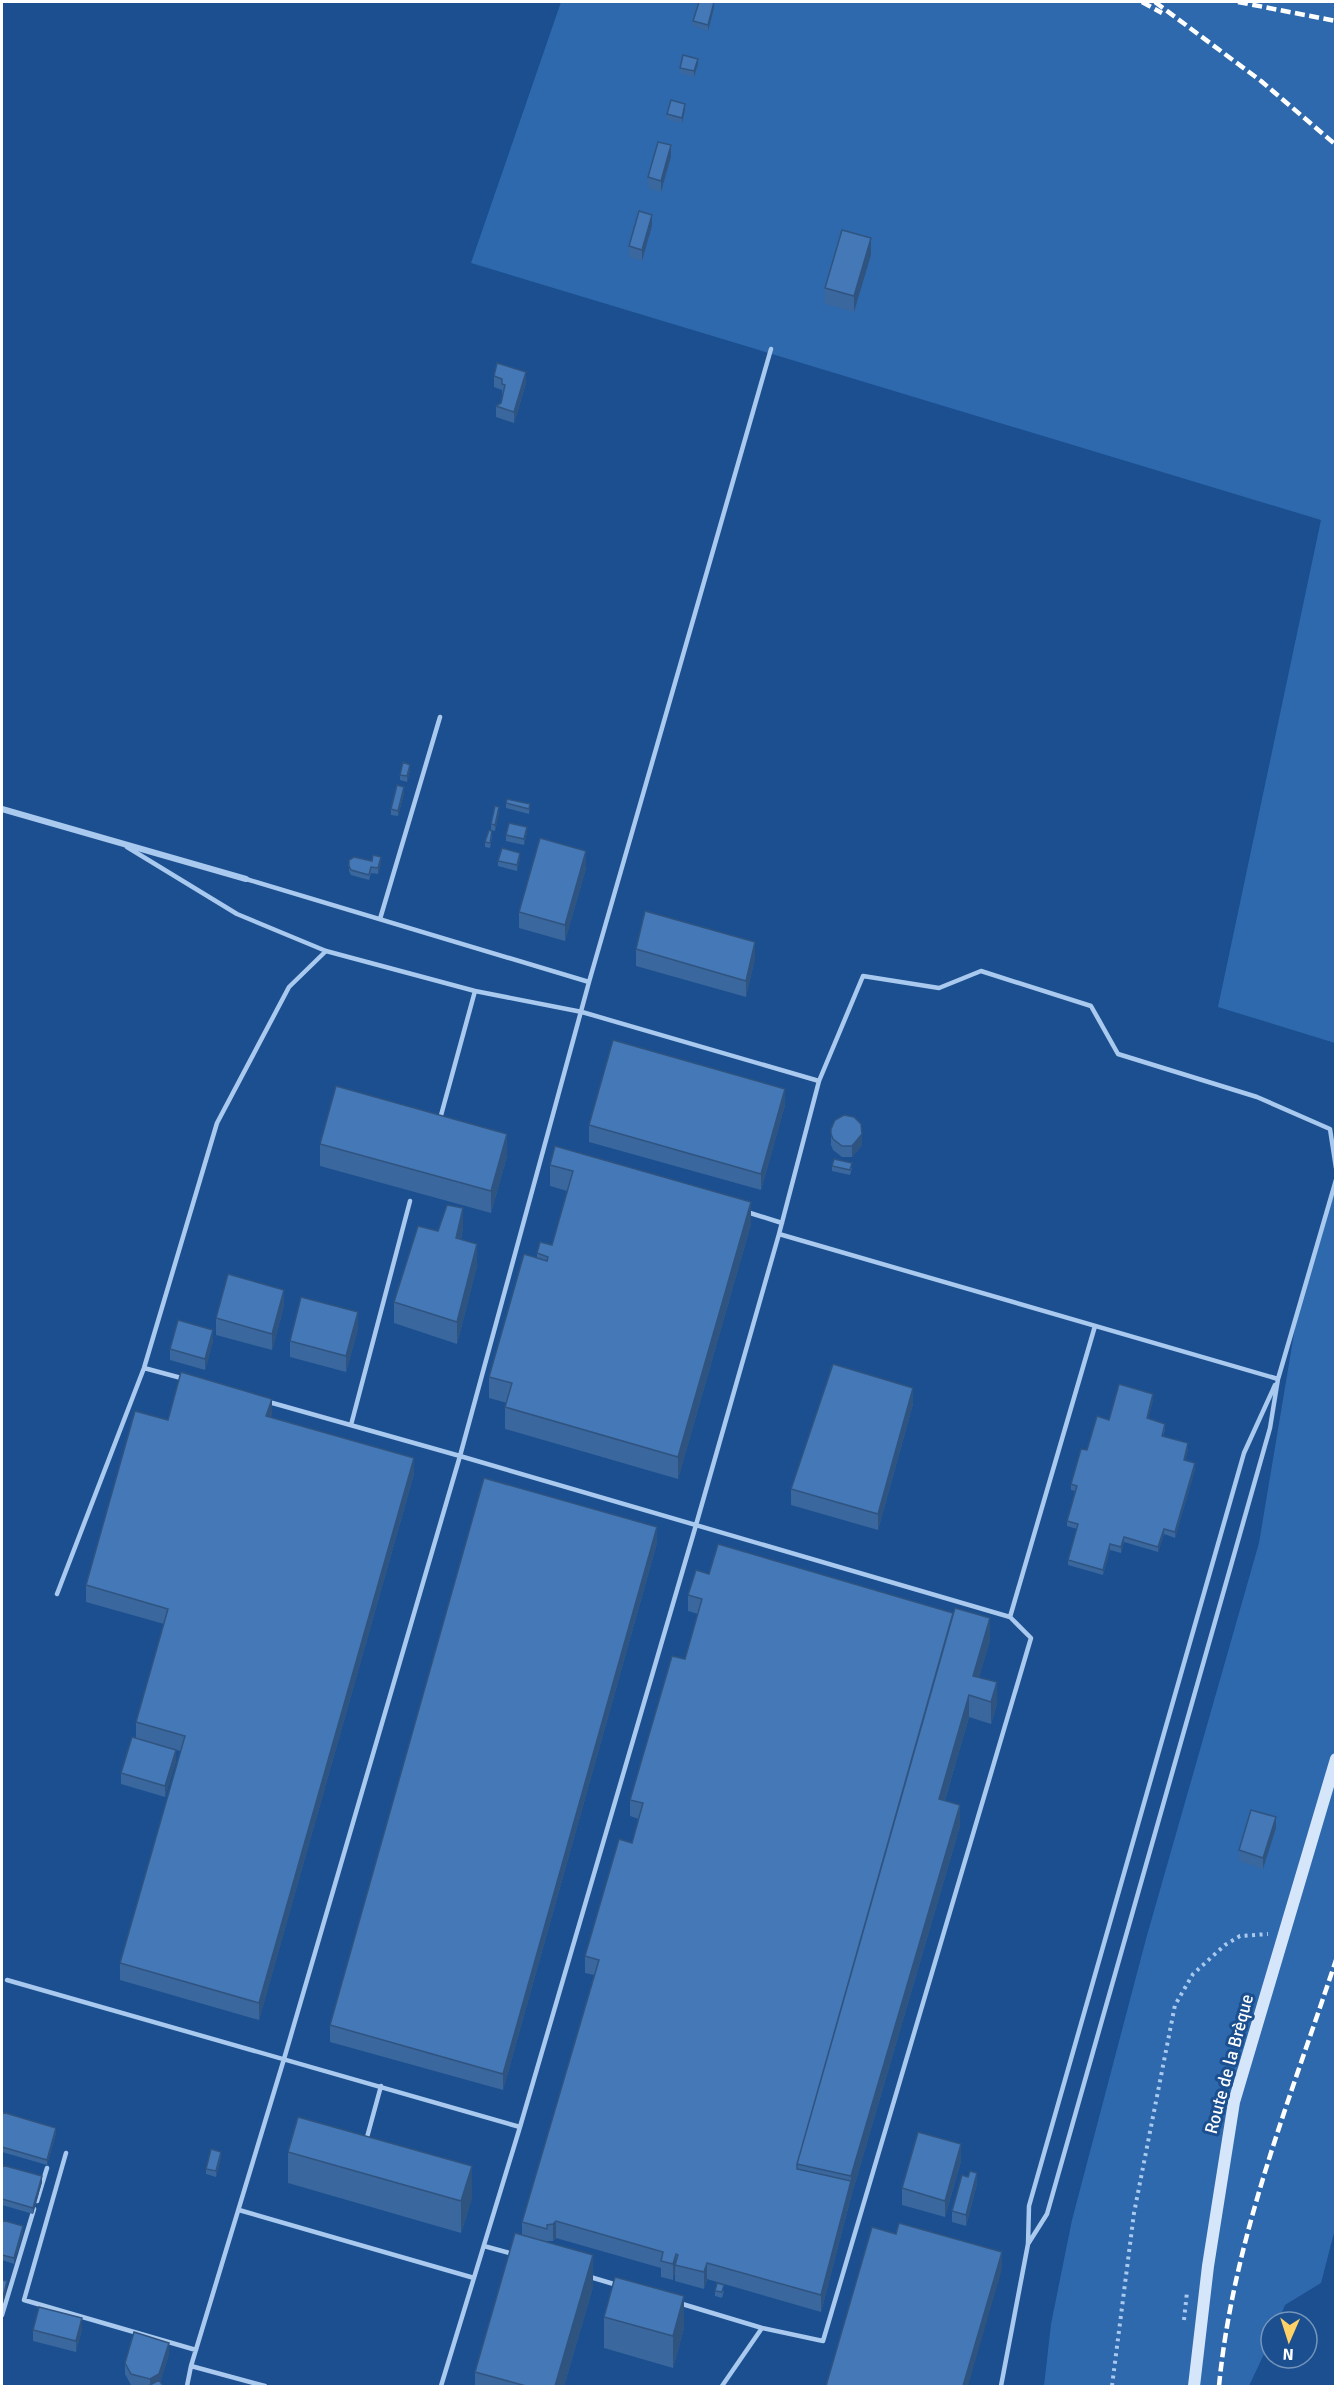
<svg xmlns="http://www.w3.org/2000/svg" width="1337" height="2388" font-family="Signika,sans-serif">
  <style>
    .green { fill: #2e69ad }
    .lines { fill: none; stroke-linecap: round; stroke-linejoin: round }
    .path { stroke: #a9c9ee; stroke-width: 4; stroke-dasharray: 3 4.5; stroke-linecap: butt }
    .lane { stroke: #a9c9ee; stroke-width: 4.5 }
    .street { stroke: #a9c9ee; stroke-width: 6 }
    .secondary { stroke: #d6e6fa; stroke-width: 12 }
    .rail { stroke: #fff; stroke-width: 4.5; stroke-dasharray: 10 4.5; stroke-linecap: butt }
    .wall { fill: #3a679d }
    .shaded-wall { fill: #305480 }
    .building { fill: #4478b7; stroke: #305480; stroke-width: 1.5 }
    .labels { text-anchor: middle; stroke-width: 6; stroke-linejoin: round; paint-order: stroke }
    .street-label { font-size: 18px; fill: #fff; stroke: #1b4f8f }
  </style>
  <rect width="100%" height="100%" fill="#1b4f8f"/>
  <path class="green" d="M561 2H1335V1043L1218 1007 1321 520 471 263Z
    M1335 1191V2229L1321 2283 1285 2305 1278 2322H1271V2339L1249 2386H1044L1051 2324 1072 2220 1146 1939 1259 1543 1301 1292Z"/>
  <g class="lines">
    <path class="path" d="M1184 2320 1187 2292
      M1112 2386 1134 2213 1175 2005 1193 1974 1225 1945 1240 1936 1268 1934"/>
    <path class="lane" d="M127 847 237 914 326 951 475 991 582 1012 819 1081
      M380 919 440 717
      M589 982 771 349
      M440 1119 475 991
      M747 1212 782 1223
      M779 1234 1278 1379
      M144 1368 185 1379
      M269 1402 460 1456 1010 1617 1031 1638 823 2341 762 2328 679 2303
      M351 1425 410 1201
      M57 1594 144 1368 217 1123 289 987 326 951
      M1010 1617 1095 1326
      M7 1980 520 2127
      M366 2141 381 2086
      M66 2153 24 2300 196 2350
      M37 2201 47 2168
      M239 2210 474 2278
      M1028 2244 1047 2214 1270 1428 1278 1379 1336 1180
      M484 2246 513 2254
      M587 2276 617 2285
      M2 2315 34 2209
      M191 2366 265 2386
      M187 2386 191 2366 284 2059 460 1456 589 982 246 879
      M441 2386 520 2127 696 1525 779 1234 819 1081 863 976 939 988 981 971 1091 1006 1118 1054 1257 1097 1330 1129 1336 1168
      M722 2386 762 2328
      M1001 2386 1028 2244 1029 2206 1244 1453 1275 1385"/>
    <path class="street" d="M2 809 246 879"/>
    <path class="secondary" d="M1194 2386 1208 2266 1234 2102 1336 1759"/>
    <path class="rail" d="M1142 2 1162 13
      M1155 2 1261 81 1336 145
      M1238 2 1336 21
      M1219 2386C1233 2240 1290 2099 1336 1960"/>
  </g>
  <path class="wall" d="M714 8 708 31 693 26V21Z
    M698 64 694 77 680 73V68Z
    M685 110 682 123 667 119V114Z
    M671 157 661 192 648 188V177Z
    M652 226 642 261 629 257V246Z
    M871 255 854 312 825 304V288Z
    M494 376 526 383 514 423 496 417V406L501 403 503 395H502V390L494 387Z
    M410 770 407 782 400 780V775Z
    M404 793 398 816 391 815V809Z
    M506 803 530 804 529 814 506 808Z
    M499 812 495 831 491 830V824Z
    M527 832 524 845 506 841V835Z
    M492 836 490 848 485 847V842Z
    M520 858 517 871 498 866V861Z
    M349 860 372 861 381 863 378 874 371 873 369 880 351 875 349 871Z
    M586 868 565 941 519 928V912Z
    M636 949 755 958 746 997 636 966Z
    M785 1105 761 1190 589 1142V1125Z
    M831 1129 862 1145 852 1157H842L833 1150 831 1145Z
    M320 1144 507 1156 491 1213 320 1166Z
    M550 1165 751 1224 678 1479 505 1429V1407L507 1403 489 1398V1377L537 1258V1253L552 1245 567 1191 550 1186Z
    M832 1166 852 1168 850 1175 832 1171Z
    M463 1229 461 1239 477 1266 457 1344 394 1323V1302L438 1231Z
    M284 1306 272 1350 216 1335V1318Z
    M358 1329 346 1372 290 1357V1341Z
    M213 1341 205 1370 170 1360V1349Z
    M1153 1400 1148 1419 1165 1429 1163 1436 1188 1449 1185 1461 1195 1469 1175 1538 1164 1534 1158 1552 1124 1542 1121 1553 1110 1550 1103 1575 1068 1565V1560L1077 1529 1067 1526V1521L1075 1491 1071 1490V1484L1087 1450 1109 1420Z
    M913 1404 878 1530 791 1505V1489Z
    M272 1416 271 1417 414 1474 259 2020 120 1980V1963L181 1751 176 1750V1761L165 1797 121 1784V1773L136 1738V1722L164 1624 86 1602V1585L168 1420Z
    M657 1543 503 2090 330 2042V2025Z
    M688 1595 990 1640 979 1677 997 1704 991 1724 969 1717 945 1800 960 1826 851 2197 821 2312 707 2279 704 2289 675 2281V2272L673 2280 661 2277V2268L556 2238 553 2241H547V2242L593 2287 564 2386H475V2372L522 2235V2222L594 1975 585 1973V1956L632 1843 639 1819 630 1816V1800L685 1659 698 1614 688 1611Z
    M1276 1828 1263 1869 1239 1861V1850Z
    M2 2112 56 2133 47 2165 2 2152Z
    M288 2152 472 2198 461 2233 288 2183Z
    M221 2157 216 2177 206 2174V2169Z
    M961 2161 945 2217 902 2205V2188Z
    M2 2165 42 2182 33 2214 2 2205Z
    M977 2184 966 2226 952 2222V2211Z
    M2 2220 23 2232 14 2264 2 2260Z
    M715 2291H724L722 2298 715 2296Z
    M604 2317 684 2328 673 2368 604 2348Z
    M82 2329 76 2352 33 2341V2330Z
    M169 2354 160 2382 163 2386H136L131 2385 125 2374V2363Z"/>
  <path class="shaded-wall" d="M714 2V8L708 31V25Z
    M698 59V64L694 77V71Z
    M685 104V110L682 123V118Z
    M671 145V157L661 192V181Z
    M652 215V226L642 261V250Z
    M871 238V255L854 312V296Z
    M526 372V383L514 423V412Z
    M410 765V770L407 782V776Z
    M404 787V793L398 816V811Z
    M499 807V812L495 831V825Z
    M527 827V832L524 845V839Z
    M586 851V868L565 941V925Z
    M520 853V858L517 871V865Z
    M381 857V863L378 874V868Z
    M755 942V958L746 997V981Z
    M785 1089V1105L761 1190V1174Z
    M507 1134V1156L491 1213V1191Z
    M862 1134V1145L852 1157V1146Z
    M751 1202V1224L678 1479V1457Z
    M463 1208V1229L456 1259V1238Z
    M477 1244V1266L457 1344V1322Z
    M284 1290V1306L272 1350V1334Z
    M358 1312V1329L346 1372V1356Z
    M213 1330V1341L205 1370V1359Z
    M913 1388V1404L878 1530V1514Z
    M1153 1394V1400L1147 1424V1418Z
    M272 1399V1416L266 1432V1416Z
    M1188 1443V1449L1184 1466V1460Z
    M414 1458V1474L259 2020V2003Z
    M1195 1463V1469L1175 1538V1532Z
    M657 1527V1543L503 2090V2074Z
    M1164 1529V1534L1158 1552V1547Z
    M1124 1537V1542L1121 1553V1547Z
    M1110 1544V1550L1103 1575V1570Z
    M990 1618V1640L973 1698V1676Z
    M997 1682V1704L991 1724V1702Z
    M969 1695V1717L939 1820V1799Z
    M176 1750V1761L165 1797V1786Z
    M960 1805V1826L851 2197 821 2312V2295L851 2181V2176Z
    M1276 1817V1828L1263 1869V1858Z
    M56 2128V2133L47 2165V2160Z
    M961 2144V2161L945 2217V2201Z
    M221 2152V2157L216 2177V2171Z
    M472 2166V2198L461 2233V2201Z
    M977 2173V2184L966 2226V2215Z
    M42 2176V2182L33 2214V2208Z
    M556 2221V2238L553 2241V2224Z
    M23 2226V2232L14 2264V2258Z
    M1002 2252V2269L968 2386H963Z
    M676 2254 675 2272 673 2280V2264Z
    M593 2255V2287L564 2386H555Z
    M707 2263V2279L704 2289V2272Z
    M7 2281V2287L2 2307V2301Z
    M684 2296V2328L673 2368V2336Z
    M82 2318V2329L76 2352V2341Z
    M169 2343V2354L159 2385H150V2379Z"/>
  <path class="building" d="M699 2H714L708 25 693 21Z
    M683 55 698 59 694 71 680 68Z
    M671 100 685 104 682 118 667 114Z
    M658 142 671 145 661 181 648 177Z
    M639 211 652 215 642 250 629 246Z
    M842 230 871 238 854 296 825 288Z
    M497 363 526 372 514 412 496 406 501 403 505 385 502 384V379L494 376Z
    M403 762 410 765 407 776 400 775Z
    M397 785 404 787 398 811 391 809Z
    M507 799 530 804 529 809 506 803Z
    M495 806 499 807 495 825 491 824Z
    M509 823 527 827 524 839 506 835Z
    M489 830 492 831 490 843 485 842Z
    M540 838 586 851 565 925 519 912Z
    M502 848 520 853 517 865 498 861Z
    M373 855 381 857 378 868 371 867 369 875 351 870 349 866V860L354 857 372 861Z
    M645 911 755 942 746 981 636 949Z
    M613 1040 785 1089 761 1174 589 1125Z
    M336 1086 507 1134 491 1191 320 1144Z
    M844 1115 854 1117 861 1124 862 1134 852 1146H842L833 1139 831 1134V1129L835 1120Z
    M555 1146 751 1202 678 1457 505 1407 512 1383 489 1377 524 1254 547 1261 548 1257 537 1253 540 1242 552 1245 573 1171 550 1165Z
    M834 1159 852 1163 850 1170 832 1166Z
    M447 1205 463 1208 456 1238 477 1244 457 1322 394 1302 418 1226 438 1231Z
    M228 1274 284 1290 272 1334 216 1318Z
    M301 1297 358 1312 346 1356 290 1341Z
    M178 1320 213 1330 205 1359 170 1349Z
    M833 1364 913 1388 878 1514 791 1489Z
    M181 1372 272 1399 266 1416 414 1458 259 2003 120 1963 185 1736 136 1722 168 1609 86 1585 135 1411 168 1420Z
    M1119 1384 1153 1394 1147 1418 1165 1424 1162 1436 1188 1443 1184 1460 1195 1463 1175 1532 1164 1529 1158 1547 1124 1537 1121 1547 1110 1544 1103 1570 1068 1560 1078 1524 1067 1521 1077 1486 1071 1484 1081 1449 1087 1450 1097 1416 1109 1420Z
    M484 1478 657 1527 503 2074 330 2025Z
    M718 1544 953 1613 797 2164V2169L851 2181 821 2295 707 2263 704 2272 675 2265 678 2255 676 2254 673 2264 661 2261 663 2252 556 2221 553 2224 547 2225V2229L522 2222 599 1960 585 1956 619 1839 632 1843 643 1803 630 1800 672 1656 685 1659 702 1599 688 1595 696 1570 709 1574Z
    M955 1608 990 1618 973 1676 997 1682 991 1702 969 1695 939 1799 960 1805 851 2176 797 2164Z
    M132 1737 176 1750 165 1786 121 1773Z
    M1251 1810 1276 1817 1263 1858 1239 1850Z
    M2 2112 56 2128 47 2160 2 2147Z
    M298 2117 472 2166 461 2201 288 2152Z
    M918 2132 961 2144 945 2201 902 2188Z
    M211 2149 221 2152 216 2171 206 2169Z
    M2 2165 42 2176 33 2208 2 2199Z
    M970 2171 977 2173 966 2215 952 2211 962 2175 968 2177Z
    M2 2220 23 2226 14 2258 2 2255Z
    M899 2223 1002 2252 963 2386H826L872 2227 896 2234Z
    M515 2233 593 2255 555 2386H526L475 2372Z
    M615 2277 684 2296 673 2336 604 2317Z
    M2 2280 7 2281 2 2301Z
    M717 2283 724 2285 722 2292 715 2291Z
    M39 2307 82 2318 76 2341 33 2330Z
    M134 2332 169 2343 159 2374 150 2379 131 2374 125 2363Z
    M159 2380 163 2386H151L150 2385Z"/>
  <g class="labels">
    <g class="street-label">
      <text transform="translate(1229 2064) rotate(-75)" y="6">Route de la Brèque</text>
    </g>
  </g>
  <rect width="1337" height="2388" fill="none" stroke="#ffffff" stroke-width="6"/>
  <g transform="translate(1289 2340) rotate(183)"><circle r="28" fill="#1b4f8f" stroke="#7695bc" stroke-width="1.5"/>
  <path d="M0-4.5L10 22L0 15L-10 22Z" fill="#ffd166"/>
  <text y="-9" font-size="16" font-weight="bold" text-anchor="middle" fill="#ffffff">N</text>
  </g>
</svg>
